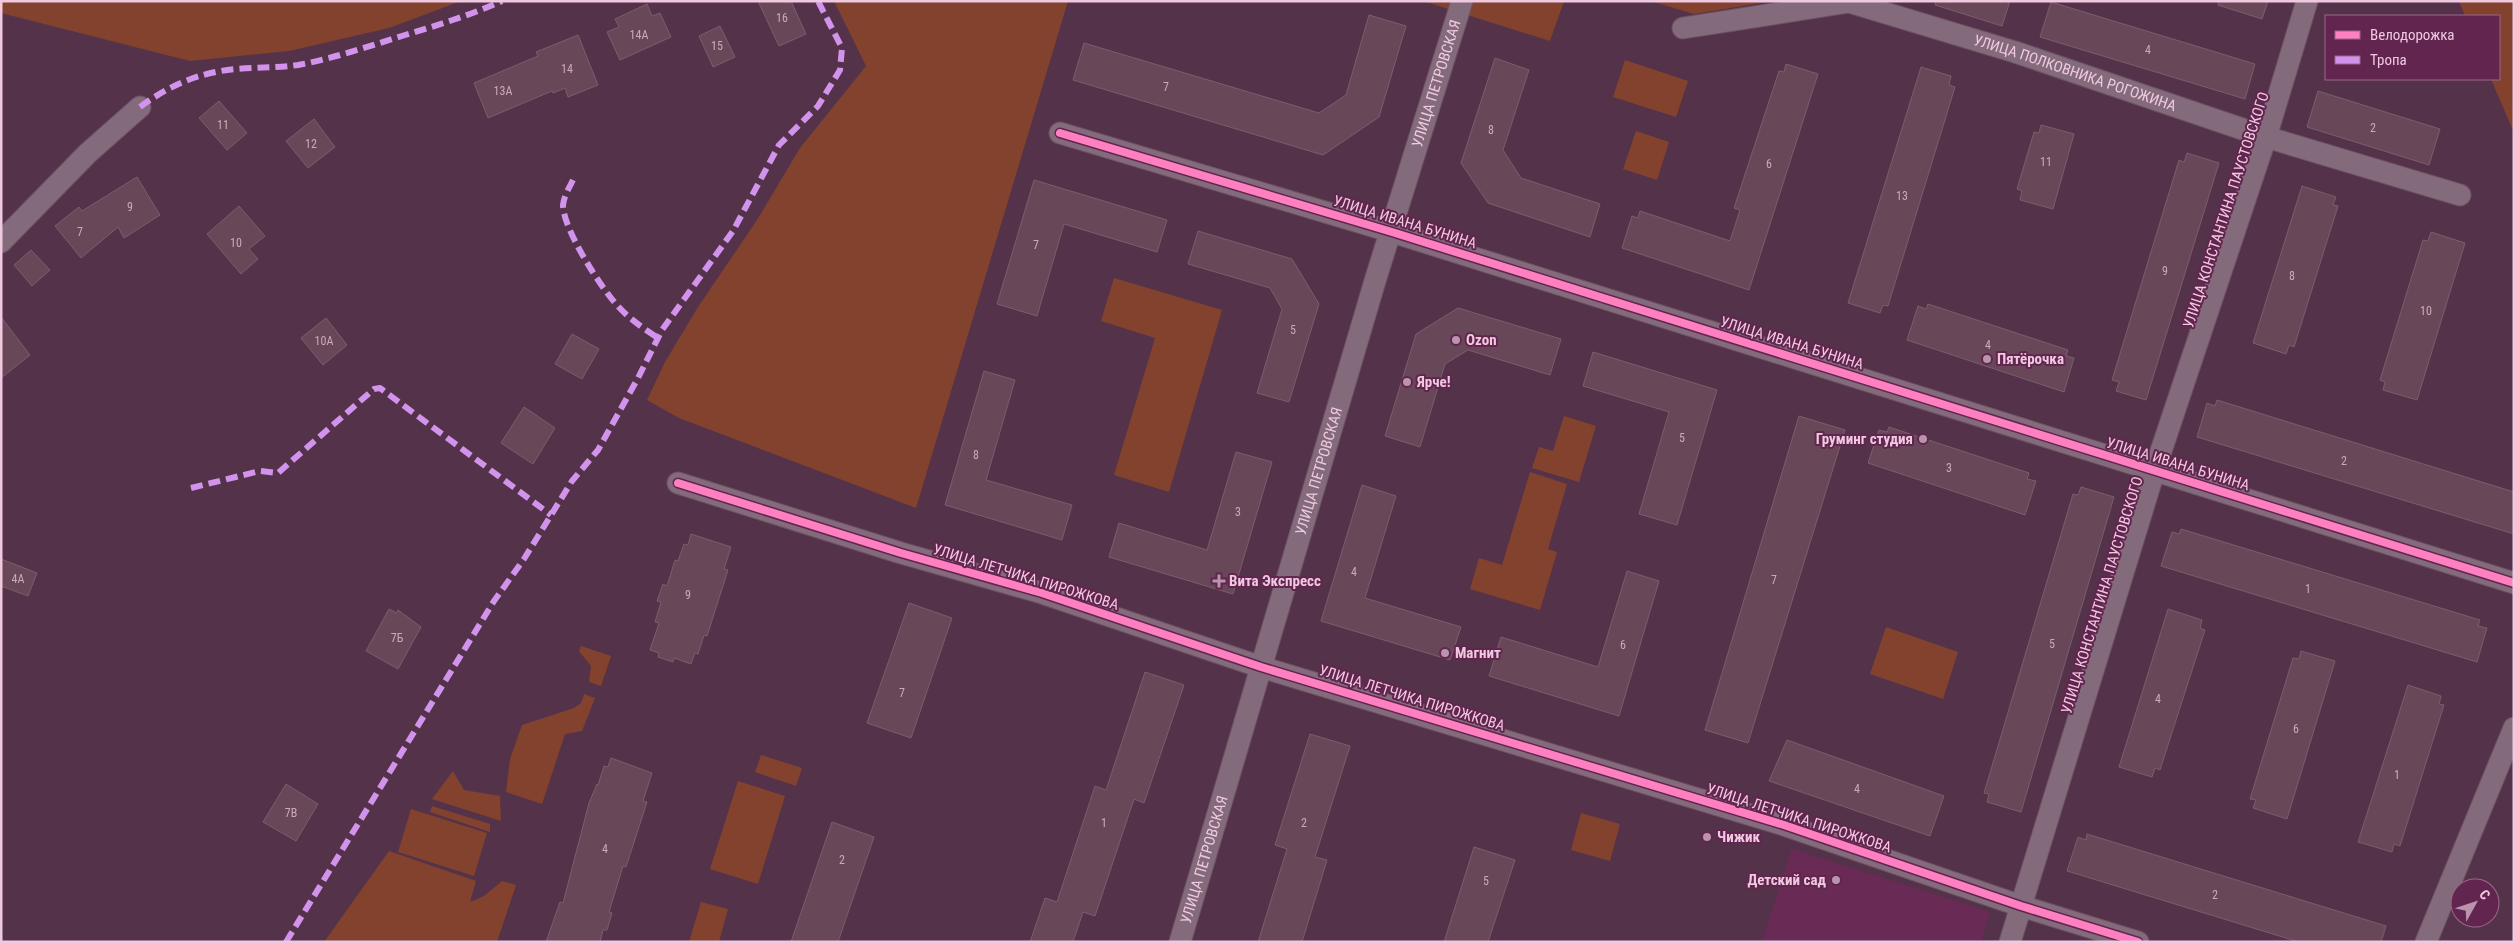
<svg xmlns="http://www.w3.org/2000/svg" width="2515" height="943" font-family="'Roboto Condensed',sans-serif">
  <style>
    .built { fill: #6a2a56 }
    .green { fill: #82422d }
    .building { fill: #684858; stroke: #7b5d6c }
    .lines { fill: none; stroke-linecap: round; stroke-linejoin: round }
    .minor-casing { stroke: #6e5064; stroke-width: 23 }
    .minor { stroke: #846b7b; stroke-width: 21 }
    .quiet { stroke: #d193ec; stroke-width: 6; stroke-dasharray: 12 6; stroke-linecap: butt }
    .cycleway-casing { stroke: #62254f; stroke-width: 11 }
    .cycleway { stroke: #ff80c0; stroke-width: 8 }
    .poi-dot { fill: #b994ac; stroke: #62254f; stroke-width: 2 }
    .labels { text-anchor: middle; stroke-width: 4; stroke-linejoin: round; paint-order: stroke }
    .number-label { font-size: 12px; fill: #cea9be }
    .street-label { font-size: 15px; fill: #f0c9e0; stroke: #62254f }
    .poi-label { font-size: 15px; font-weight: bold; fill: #f0c9e0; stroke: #62254f; text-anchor: start }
  </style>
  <rect width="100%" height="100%" fill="#54334a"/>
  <path class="built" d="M1792 849 1990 912 1981 942H1762Z"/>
  <path class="green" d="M1 1H461L389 28 289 51 190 61 1 13Z
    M834 1H1068L916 508 679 418 647 400 665 362 698 307 757 220 800 148 866 66Z
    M1423 1H1564L1550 41Z
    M1651 1H1772L1694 14Z
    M2459 1H2514V133L2491 79H2499V16H2465Z
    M1625 60 1688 81 1676 117 1613 97Z
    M1636 131 1669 142 1657 180 1623 169Z
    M1114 278 1222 310 1169 492 1114 475 1155 338 1101 321Z
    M1564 416 1596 426 1579 482 1532 468 1539 447 1553 451Z
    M1530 472 1567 484 1548 549 1557 552 1540 610 1470 589 1479 558 1502 565Z
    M1886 627 1958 652 1943 699 1870 674Z
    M581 646 611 656 601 686 589 682 591 666 579 651Z
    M584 694 595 698 582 731 565 734 542 804 506 792 510 759 522 725 574 708 581 703Z
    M761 755 802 768 796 786 755 772Z
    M453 771 464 790 500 796 501 821 432 799Z
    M738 781 785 796 758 884 710 869Z
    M432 806 490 824V832L430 812Z
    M411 809 487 833 474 876 398 852Z
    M1581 813 1620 824 1610 861 1571 850Z
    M389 851 476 881 470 902 484 896 502 881 516 885 497 942H324Z
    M701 902 728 909 719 942H689Z"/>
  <path class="building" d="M758 1H791L806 34 779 46Z
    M1936 1H2010L2002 26 1935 5Z
    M2219 1H2268L2262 19 2218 5Z
    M2051 2 2255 64 2245 99 2040 37Z
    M647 4 652 16 660 13 671 37 620 60 607 32 619 27 615 19Z
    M1369 15 1406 26 1379 117 1323 155 1073 80 1084 43 1319 113 1346 95Z
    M720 26 735 57 713 67 699 36Z
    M578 35 598 85 568 97 565 88 553 93 552 91 488 118 474 83 538 56 536 52Z
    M1495 58 1529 70 1503 150 1521 178 1600 204 1590 237 1488 203 1461 163Z
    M1786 64 1818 74 1749 290 1622 248 1632 216 1638 218 1640 211 1730 241 1740 210 1734 208 1779 71 1784 72Z
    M1921 67 1951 76 1949 85 1955 87 1888 306 1883 305 1880 313 1848 303Z
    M2318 91 2440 129 2429 165 2307 127Z
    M219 101 247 133 227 150 199 118Z
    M314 119 335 147 308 168 286 141Z
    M2041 125 2074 134 2053 209 2020 200 2022 191 2017 189 2034 132 2039 133Z
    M2187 153 2219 163 2146 400 2116 391 2119 382 2112 380 2179 160 2184 162Z
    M137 177 160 215 124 238 118 227 81 258 55 226 79 207 82 211Z
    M1034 180 1167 220 1157 252 1064 224 1037 316 997 304Z
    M2302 186 2336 197 2333 205 2338 206 2294 347 2289 345 2286 354 2253 343Z
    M239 206 265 236 249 249 258 259 241 274 207 234Z
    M1198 231 1292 259 1319 304 1289 402 1257 393 1282 309 1270 288 1188 264Z
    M2431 232 2465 243 2417 400 2383 390 2385 382 2380 380 2423 240 2428 241Z
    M31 250 50 270 32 286 14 265Z
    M1928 304 2068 350 2066 356 2074 358 2064 392 1907 340 1918 306 1926 309Z
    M1458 308 1561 339 1550 375 1468 350 1445 364 1420 447 1385 436 1416 334Z
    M1 317 30 355 1 378Z
    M326 318 347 345 323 365 301 338Z
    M572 334 599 349 582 379 555 364Z
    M1593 352 1717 390 1677 525 1639 514 1669 412 1583 386Z
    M984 371 1015 380 986 480 1072 505 1062 540 945 505Z
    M2217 400 2514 492V534L2197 437 2207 403 2215 406Z
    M524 407 555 428 533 464 501 443Z
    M1799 416 1845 430 1748 743 1705 730Z
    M1889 427 2029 473 2027 479 2036 481 2025 515 1868 463 1879 430 1887 432Z
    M1236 452 1272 462 1233 594 1109 557 1119 523 1207 550Z
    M1362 485 1396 496 1365 598 1461 627 1450 660 1321 621Z
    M2081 487 2114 497 2021 812 1987 802 1989 794 1984 793 2073 494 2078 495Z
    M2181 529 2480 620 2478 626 2487 628 2477 662 2161 566 2172 532 2179 534Z
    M691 534 731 547 724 569 728 570 707 636 704 635 698 654 695 653 691 664 674 658 673 662 658 657 659 653 650 650 659 623 655 622 661 602 657 601 663 584 667 586 675 560 678 561 684 544 688 545Z
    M1 559 37 573 28 596 1 586Z
    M1627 571 1659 581 1619 716 1489 676 1501 637 1598 667Z
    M909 603 952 618 911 738 867 723Z
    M389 609 397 613 398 610 421 627 398 669 366 651Z
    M2168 609 2202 620 2200 628 2205 630 2160 770 2155 768 2152 777 2119 767Z
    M2301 651 2335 661 2287 819 2253 808 2256 800 2250 799 2293 658 2299 659Z
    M1145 672 1184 685 1144 803 1134 799 1095 916 1083 912 1073 942H1030L1045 898 1057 902 1095 786 1106 790Z
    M2408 685 2441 696 2439 704 2444 705 2400 846 2394 844 2392 852 2358 842Z
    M1310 734 1350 746 1315 857 1327 860 1302 942H1258L1287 849 1275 845Z
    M1787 740 1944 796 1930 836 1769 781Z
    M611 758 652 773 643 801 647 802 626 867 623 866 609 912 612 913 607 930H603L600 942H546L560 902 563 903 589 803 597 784 598 785 604 766 608 767Z
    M286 784 318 804 296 841 263 822Z
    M832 822 874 837 838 942H791Z
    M2087 834 2386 926 2381 942H2299L2067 871 2078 837 2086 840Z
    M1474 847 1515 860 1488 942H1444Z"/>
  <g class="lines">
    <g class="minor-casing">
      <g id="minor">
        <path id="s1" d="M1683 28 1849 2 2015 52 2266 137 2460 195"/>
        <path d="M1060 133 1392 232 2514 583"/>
        <path d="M1 242 88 153 140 107"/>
        <path d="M678 483 901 553 1042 593 1261 667 1784 825 2021 906 2138 942"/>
        <path id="s2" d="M1180 942 1375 281 1462 1"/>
        <path d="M2010 942 2154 472 2266 137 2307 1"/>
        <path d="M2426 942 2514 728"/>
      </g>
    </g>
    <use href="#minor" class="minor"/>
    <path class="quiet" d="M140 107C170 85 200 72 237 69 258 67 278 68 298 65 335 58 370 46 405 35 438 25 471 15 502 1
      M573 180C569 188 564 196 563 205 563 229 600 286 616 304 628 318 643 328 658 338
      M191 488 260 471 278 473 374 389 380 388 551 515
      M286 942 494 601 524 559 572 481 598 450 638 378 662 330 733 231 779 145 818 106 840 70 842 48 818 1"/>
    <g class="cycleway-casing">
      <path id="cycleway" d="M1060 133 1392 232 2514 583
        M678 483 901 553 1042 593 1261 667 1784 825 2021 906 2138 942"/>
    </g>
    <use href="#cycleway" class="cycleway"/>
  </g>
  <g class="poi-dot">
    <circle cx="1456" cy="340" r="5"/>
    <circle cx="1987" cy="359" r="5"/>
    <circle cx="1407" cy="382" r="5"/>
    <circle cx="1923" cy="439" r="5"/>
    <path d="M1216.5 573.5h5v5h5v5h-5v5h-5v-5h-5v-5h5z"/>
    <circle cx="1445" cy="653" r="5"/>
    <circle cx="1707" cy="837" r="5"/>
    <circle cx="1836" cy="880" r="5"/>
  </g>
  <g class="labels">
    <g class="number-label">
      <text x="782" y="22">16</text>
      <text x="639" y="39">14А</text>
      <text x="717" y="50">15</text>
      <text x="2148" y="54">4</text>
      <text x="567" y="73">14</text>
      <text x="1166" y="91">7</text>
      <text x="503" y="95">13А</text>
      <text x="223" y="129">11</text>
      <text x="2373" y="132">2</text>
      <text x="1491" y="134">8</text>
      <text x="311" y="148">12</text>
      <text x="2046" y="166">11</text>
      <text x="1769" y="168">6</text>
      <text x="1902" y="200">13</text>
      <text x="130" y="211">9</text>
      <text x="80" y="236">7</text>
      <text x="236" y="247">10</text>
      <text x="1036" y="249">7</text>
      <text x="2165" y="275">9</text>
      <text x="2292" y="280">8</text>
      <text x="2426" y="315">10</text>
      <text x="1293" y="334">5</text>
      <text x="324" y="345">10А</text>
      <text x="1988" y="349">4</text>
      <text x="1682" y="442">5</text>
      <text x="976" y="459">8</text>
      <text x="2344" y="465">2</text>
      <text x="1949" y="472">3</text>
      <text x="1238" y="516">3</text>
      <text x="1354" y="576">4</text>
      <text x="18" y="583">4А</text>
      <text x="1774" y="584">7</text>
      <text x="2308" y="593">1</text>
      <text x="688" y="599">9</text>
      <text x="397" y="642">7Б</text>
      <text x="2052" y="648">5</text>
      <text x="1623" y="649">6</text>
      <text x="902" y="697">7</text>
      <text x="2158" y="703">4</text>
      <text x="2296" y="733">6</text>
      <text x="2397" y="779">1</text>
      <text x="1857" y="793">4</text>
      <text x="291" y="817">7В</text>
      <text x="1104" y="827">1</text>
      <text x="1304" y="827">2</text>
      <text x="605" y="853">4</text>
      <text x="842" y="864">2</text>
      <text x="1486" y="885">5</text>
      <text x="2215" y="899">2</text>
    </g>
    <g class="street-label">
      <text dy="5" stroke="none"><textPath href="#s1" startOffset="405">УЛИЦА ПОЛКОВНИКА РОГОЖИНА</textPath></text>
      <text dy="5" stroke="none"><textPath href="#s2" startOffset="896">УЛИЦА ПЕТРОВСКАЯ</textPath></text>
      <text transform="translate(2226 210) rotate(-72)" y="5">УЛИЦА КОНСТАНТИНА ПАУСТОВСКОГО</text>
      <text transform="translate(1405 222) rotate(17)" y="5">УЛИЦА ИВАНА БУНИНА</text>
      <text transform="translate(1792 343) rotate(17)" y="5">УЛИЦА ИВАНА БУНИНА</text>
      <text transform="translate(2178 464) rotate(17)" y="5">УЛИЦА ИВАНА БУНИНА</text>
      <text dy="5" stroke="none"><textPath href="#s2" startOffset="491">УЛИЦА ПЕТРОВСКАЯ</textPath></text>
      <text transform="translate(1026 577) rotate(17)" y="5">УЛИЦА ЛЕТЧИКА ПИРОЖКОВА</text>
      <text transform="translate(2102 595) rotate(-73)" y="5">УЛИЦА КОНСТАНТИНА ПАУСТОВСКОГО</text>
      <text transform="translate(1412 698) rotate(17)" y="5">УЛИЦА ЛЕТЧИКА ПИРОЖКОВА</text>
      <text transform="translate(1799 818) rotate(18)" y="5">УЛИЦА ЛЕТЧИКА ПИРОЖКОВА</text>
      <text dy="5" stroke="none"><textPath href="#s2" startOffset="86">УЛИЦА ПЕТРОВСКАЯ</textPath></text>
    </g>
    <g class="poi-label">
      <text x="1466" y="345">Ozon</text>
      <text x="1997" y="364">Пятёрочка</text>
      <text x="1417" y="387">Ярче!</text>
      <text x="1913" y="444" text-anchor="end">Груминг студия</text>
      <text x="1229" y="586">Вита Экспресс</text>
      <text x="1455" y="658">Магнит</text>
      <text x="1717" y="842">Чижик</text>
      <text x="1826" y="885" text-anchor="end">Детский сад</text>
    </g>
  </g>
  <rect width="2515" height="943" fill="none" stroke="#f0c9e0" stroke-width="5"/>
  <rect x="2325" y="15" width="175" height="65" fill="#62254f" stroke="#9b6789"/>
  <rect x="2335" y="31" width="25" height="8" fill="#ff80c0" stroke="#9b6789"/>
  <text x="2370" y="40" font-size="15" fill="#f0c9e0">Велодорожка</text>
  <rect x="2335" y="56" width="25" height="8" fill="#d193ec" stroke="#9b6789"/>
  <text x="2370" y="65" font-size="15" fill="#f0c9e0">Тропа</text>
  <g transform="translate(2475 903) rotate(50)"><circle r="24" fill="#62254f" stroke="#9b6789"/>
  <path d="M0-4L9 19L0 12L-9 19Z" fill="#b994ac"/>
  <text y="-8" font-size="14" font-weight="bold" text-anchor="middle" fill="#f0c9e0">С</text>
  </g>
</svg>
